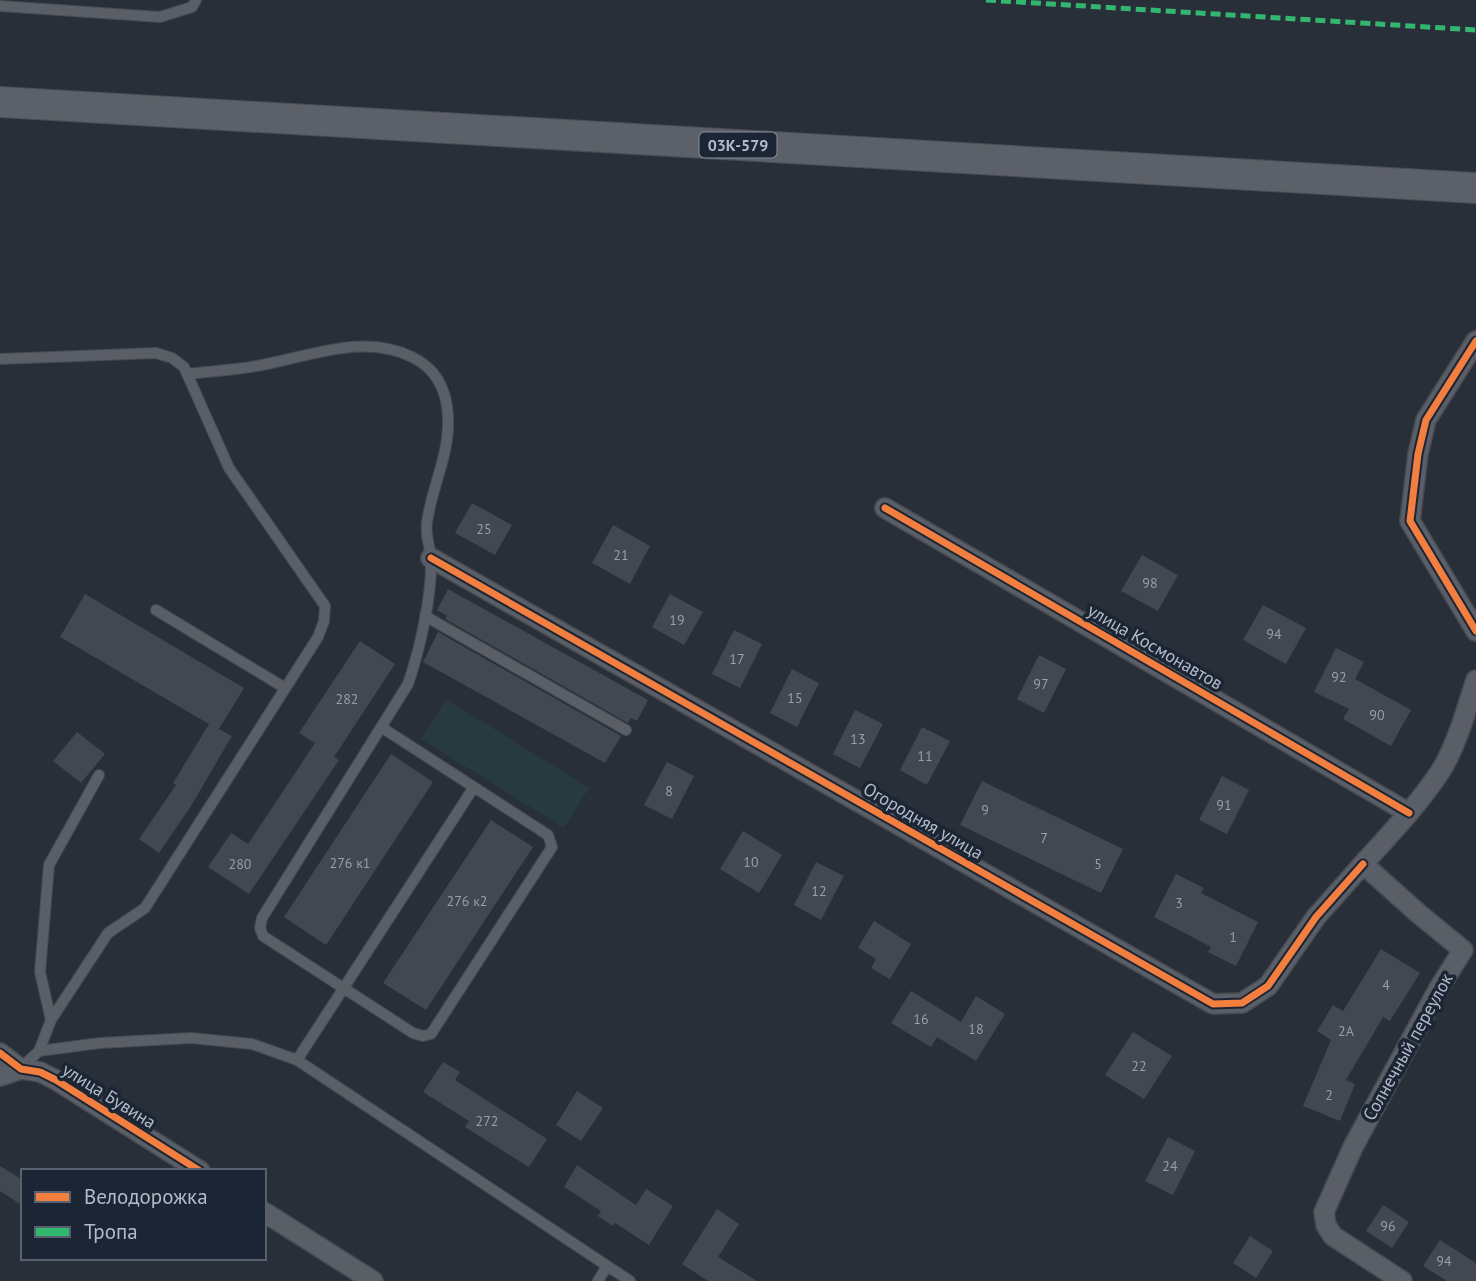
<svg xmlns="http://www.w3.org/2000/svg" width="1476" height="1281" font-family="'PT Sans',sans-serif">
  <style>
    .green { fill: #263a3f }
    .building { fill: #424750 }
    .lines { fill: none; stroke-linecap: round; stroke-linejoin: round }
    .service-casing { stroke: #464a51; stroke-width: 12 }
    .minor-casing { stroke: #464a51; stroke-width: 22 }
    .primary-casing { stroke: #474c55; stroke-width: 32 }
    .service { stroke: #5a5e66; stroke-width: 10 }
    .minor { stroke: #5a5e66; stroke-width: 19 }
    .primary { stroke: #5c6068; stroke-width: 30 }
    .quiet { stroke: #33b770; stroke-width: 5; stroke-dasharray: 10 5; stroke-linecap: butt }
    .cycleway-casing { stroke: #1c2534; stroke-width: 11 }
    .cycleway { stroke: #f27e40; stroke-width: 7 }
    .labels { text-anchor: middle; stroke-width: 7; stroke-linejoin: round; paint-order: stroke }
    .number-label { font-size: 14px; fill: #979eac }
    .shield { fill: #1c2534; stroke: #868e9d; stroke-width: 2 }
    .shield-label { font-size: 16px; font-weight: bold; fill: #b3bbca }
    .street-label { font-size: 18px; fill: #b3bbca; stroke: #1c2534 }
  </style>
  <rect width="100%" height="100%" fill="#292f39"/>
  <path class="green" d="M446 699 589 788 564 828 421 739Z"/>
  <path class="building" d="M472 503 512 525 495 555 455 533Z
    M613 525 650 546 630 584 592 563Z
    M1142 555 1178 575 1158 611 1121 591Z
    M448 589 648 700 637 721 631 718 628 723 445 619 447 616 437 610Z
    M85 594 244 688 219 729 232 736 191 806 159 853 139 839 176 785 173 783 209 724 60 637Z
    M670 594 703 612 684 645 652 627Z
    M1263 605 1306 628 1286 664 1243 640Z
    M734 630 762 644 740 688 712 674Z
    M438 632 621 736 605 763 423 662Z
    M360 641 395 664 334 757 339 760 249 894 208 867 231 833 248 844 315 743 299 733Z
    M1336 648 1364 662 1355 679 1411 710 1391 746 1343 719 1349 709 1314 692Z
    M1039 655 1066 669 1044 713 1017 699Z
    M792 669 819 683 797 727 770 713Z
    M855 710 883 724 860 768 833 754Z
    M922 727 950 741 927 785 900 770Z
    M77 732 105 754 81 783 53 761Z
    M391 754 433 782 326 945 284 917Z
    M667 762 694 776 672 819 644 805Z
    M1222 776 1249 790 1227 834 1199 820Z
    M982 781 1123 849 1101 893 960 825Z
    M491 820 533 847 426 1010 383 983Z
    M743 831 782 855 759 893 720 869Z
    M816 862 844 876 821 920 794 905Z
    M1176 874 1204 888 1201 893 1258 922 1236 966 1208 952 1211 947 1154 917Z
    M874 921 911 944 890 979 871 968 876 959 858 948Z
    M1381 949 1420 973 1390 1021 1383 1017 1346 1080 1355 1084 1340 1121 1303 1106 1331 1040 1317 1031 1333 1005 1343 1011Z
    M911 991 961 1022 976 996 1005 1014 976 1061 937 1037 931 1047 891 1023Z
    M1133 1032 1172 1056 1144 1099 1105 1075Z
    M443 1062 460 1072 455 1080 547 1139 529 1167 465 1127 469 1121 423 1092Z
    M577 1091 603 1108 581 1141 556 1125Z
    M1168 1137 1195 1151 1173 1195 1145 1181Z
    M577 1165 636 1205 646 1189 673 1206 649 1245 615 1223 613 1226 598 1216 601 1211 564 1187Z
    M0 1166 23 1180V1206L0 1191Z
    M1383 1205 1409 1222 1392 1248 1366 1231Z
    M717 1209 739 1224 718 1257 757 1281H708L682 1264Z
    M1250 1236 1273 1251 1256 1278 1233 1263Z
    M1440 1240 1476 1263V1281H1447L1423 1266Z"/>
  <g class="lines">
    <g class="service-casing">
      <path id="service" d="M0 6 160 17 192 7 196 0
        M0 359 156 353 172 358 184 367 229 468 325 606 324 621 318 637 145 908 108 933 51 1020 39 1051
        M187 374C212 371 237 370 262 365 311 356 365 333 412 357 437 369 447 391 448 417 450 454 432 486 427 522 425 535 430 546 431 559 432 596 420 649 408 684L262 918 260 928 263 936 413 1033 423 1036 431 1034 552 847 548 835 381 727
        M156 610 285 688
        M425 616 626 730
        M51 1020 40 972 49 865 99 775
        M297 1060 474 787
        M21 1068 39 1051 100 1043 191 1038 252 1044 297 1060 630 1281
        M598 1281 607 1266"/>
    </g>
    <g class="minor-casing">
      <path id="minor" d="M1476 341 1426 420 1418 454 1410 521 1476 631
        M885 508 1409 813
        M431 558 1213 1004 1242 1003 1268 986 1316 917 1363 864
        M0 1053 21 1069 40 1072 56 1080 200 1171
        M0 1076 21 1069
        M264 1212 373 1281
        M1402 1281 1333 1236 1326 1225 1324 1212 1353 1147 1439 988 1463 950 1419 914 1363 864C1390 834 1418 805 1440 772 1457 745 1466 710 1476 680"/>
    </g>
    <g class="primary-casing">
      <path id="primary" d="M0 102 1476 188"/>
    </g>
    <use href="#service" class="service"/>
    <use href="#minor" class="minor"/>
    <use href="#primary" class="primary"/>
    <path class="quiet" d="M986 0 1476 30"/>
    <g class="cycleway-casing">
      <path id="cycleway" d="M1476 341 1426 420 1418 454 1410 521 1476 631
        M885 508 1409 813
        M431 558 1213 1004 1242 1003 1268 986 1316 917 1363 864
        M0 1053 21 1069 40 1072 56 1080 200 1171"/>
    </g>
    <use href="#cycleway" class="cycleway"/>
  </g>
  <g class="labels">
    <g class="number-label">
      <text x="484" y="534">25</text>
      <text x="621" y="560">21</text>
      <text x="1150" y="588">98</text>
      <text x="677" y="625">19</text>
      <text x="1274" y="639">94</text>
      <text x="737" y="664">17</text>
      <text x="1339" y="682">92</text>
      <text x="1041" y="689">97</text>
      <text x="795" y="703">15</text>
      <text x="347" y="704">282</text>
      <text x="1377" y="720">90</text>
      <text x="858" y="744">13</text>
      <text x="925" y="761">11</text>
      <text x="669" y="796">8</text>
      <text x="1224" y="810">91</text>
      <text x="985" y="815">9</text>
      <text x="1044" y="843">7</text>
      <text x="751" y="867">10</text>
      <text x="350" y="868">276 к1</text>
      <text x="240" y="869">280</text>
      <text x="1098" y="869">5</text>
      <text x="819" y="896">12</text>
      <text x="467" y="906">276 к2</text>
      <text x="1179" y="908">3</text>
      <text x="1233" y="942">1</text>
      <text x="1386" y="990">4</text>
      <text x="921" y="1024">16</text>
      <text x="976" y="1034">18</text>
      <text x="1346" y="1036">2А</text>
      <text x="1139" y="1071">22</text>
      <text x="1329" y="1100">2</text>
      <text x="487" y="1126">272</text>
      <text x="1170" y="1171">24</text>
      <text x="1388" y="1231">96</text>
      <text x="1444" y="1266">94</text>
    </g>
    <rect class="shield" x="699.5" y="132.5" width="77" height="25" rx="5"/>
    <g class="shield-label">
      <text x="738" y="151">03К-579</text>
    </g>
    <g class="street-label">
      <text transform="translate(1155 647) rotate(30)" y="6">улица Космонавтов</text>
      <text transform="translate(923 821) rotate(30)" y="6">Огородняя улица</text>
      <text transform="translate(1408 1047) rotate(-61)" y="6">Солнечный переулок</text>
      <text transform="translate(109 1096) rotate(32)" y="6">улица Бувина</text>
    </g>
  </g>
  <rect x="21" y="1169" width="245" height="91" fill="#1c2534" stroke="#586170" stroke-width="2"/>
  <rect x="35" y="1192" width="35" height="10" fill="#f27e40" stroke="#586170" stroke-width="2"/>
  <text x="84" y="1204" font-size="21" fill="#b3bbca">Велодорожка</text>
  <rect x="35" y="1227" width="35" height="10" fill="#33b770" stroke="#586170" stroke-width="2"/>
  <text x="84" y="1239" font-size="21" fill="#b3bbca">Тропа</text>
</svg>
